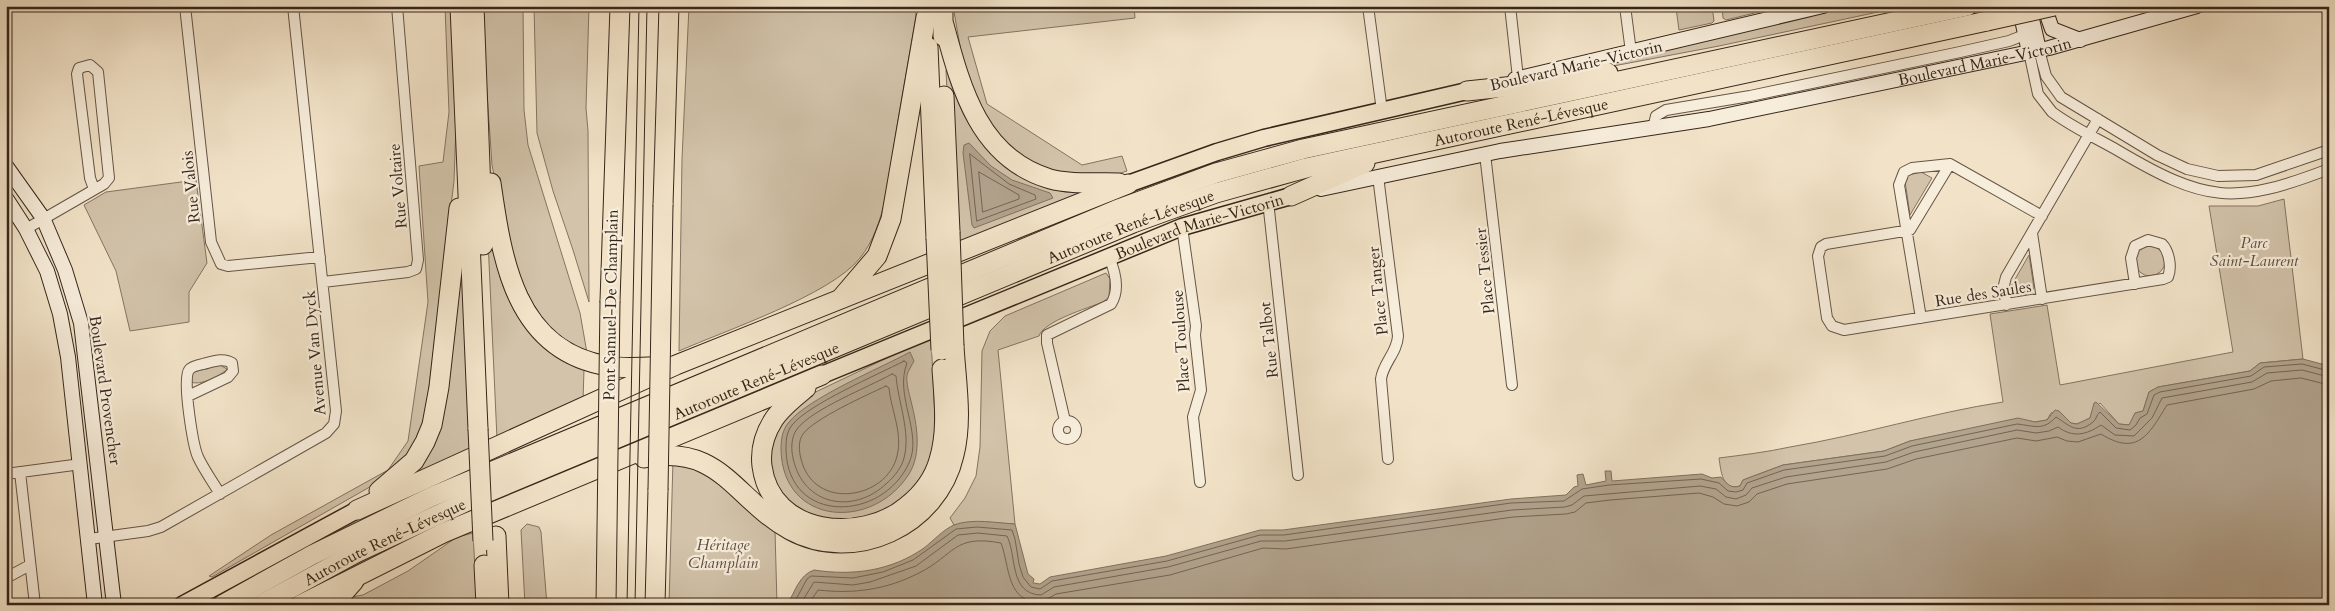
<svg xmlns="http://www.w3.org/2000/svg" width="2335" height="611" font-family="Cardo,serif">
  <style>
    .green { fill: #d2c3aa; stroke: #847462 }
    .water { fill: #b2a38d; stroke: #80715f }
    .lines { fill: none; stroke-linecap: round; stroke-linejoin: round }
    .shore { stroke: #746454; stroke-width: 1 }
    .street-casing { stroke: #655546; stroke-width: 12 }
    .secondary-casing { stroke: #36261a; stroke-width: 16 }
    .primary-casing { stroke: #36261a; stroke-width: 19 }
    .highway-casing { stroke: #36261a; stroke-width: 21 }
    .street { stroke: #f7eddb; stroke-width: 10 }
    .secondary { stroke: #f7eddb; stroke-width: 14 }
    .primary { stroke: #f2e3c8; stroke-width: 16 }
    .highway { stroke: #f2e3c8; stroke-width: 19 }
    .tram { stroke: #36261a; stroke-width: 1 }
    .highway-bridge-casing { stroke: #36261a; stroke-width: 21; stroke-linecap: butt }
    .highway-bridge { stroke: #f2e3c8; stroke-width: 19 }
    .labels { text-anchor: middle; stroke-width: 4.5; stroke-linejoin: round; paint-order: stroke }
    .street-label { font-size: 16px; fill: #36261a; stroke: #f7eddb }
    .park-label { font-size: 16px; font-style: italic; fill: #5d4d3e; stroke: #f7eddb }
  </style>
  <rect width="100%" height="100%" fill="#f2e3c8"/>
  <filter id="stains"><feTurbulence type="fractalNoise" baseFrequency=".004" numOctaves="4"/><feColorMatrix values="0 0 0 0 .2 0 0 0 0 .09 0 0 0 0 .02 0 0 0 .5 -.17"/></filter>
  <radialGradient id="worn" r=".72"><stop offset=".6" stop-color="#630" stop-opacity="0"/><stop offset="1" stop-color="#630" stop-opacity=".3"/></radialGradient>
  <path class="green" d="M445 6H451L456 125 454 181 425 421 411 452 389 476 212 577 209 576 271 535 388 470 408 441 428 302 419 166 443 162 449 112Z
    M481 6H523L524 110 528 145 580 313 587 353 555 337 530 308 520 283 500 206 492 165Z
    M534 6H589L586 108 588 131 589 302 573 250 553 191 537 133Z
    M689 6H915L916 16C909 55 903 93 896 132 890 171 886 226 860 258 831 295 724 331 679 351L682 159Z
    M953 6H1134L1135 18 968 37 987 104 1082 165 1122 156 1127 171 1111 176 1056 175 1001 146 961 65 960 46Z
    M1712 6 1714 21 1712 23 1679 30 1676 8Z
    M1722 6H1783L1726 20 1723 18Z
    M1846 6H1906L1719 46 1608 67 1607 63Z
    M949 69 974 131 989 151 1008 167 1093 188 954 246 946 70Z
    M1921 172 1932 178 1910 215 1905 181 1909 175Z
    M196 180 207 263 189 292V322L130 331 116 271 84 205 106 192Z
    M2284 199 2303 359 2260 363 2250 371 2158 387 2149 392 2143 411 2135 413 2130 425 2119 424 2100 403 2092 411 2090 418 2077 424 2071 423 2059 411 2051 413 2047 420 2035 422 2018 419 1910 441 1884 451 1783 465 1743 480 1740 486C1722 491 1721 471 1719 458 1743 455 1767 452 1790 447 1862 435 1931 413 2003 402L1990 314 2047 305 2060 385 2233 352 2209 206H2258Z
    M487 218C493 243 496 272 507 296 522 327 553 353 584 369L583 401 497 439Z
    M462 229 470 451 400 483 417 463Z
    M2135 261a15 15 0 1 1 30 0a15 15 0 1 1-30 0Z
    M2029 255 2034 288 2030 294 2019 297 2010 288Z
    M1106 273 1110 279 1109 297 1103 302C1088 308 1044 321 1039 336L998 350 1015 524 977 522 954 525 950 518 965 498 976 476 980 447 982 351 990 331 1005 316Z
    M931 337 936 440 930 464 904 500 875 519 816 521 775 490 766 453 773 431 803 398Z
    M220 365 227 369C221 376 200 386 191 382V374L194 372Z
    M673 460 711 475 775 530 777 605H669Z
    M527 524 539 527 541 532 547 605H525L521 530Z
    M473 533 477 605H340L351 597 363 595 408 571 457 537Z"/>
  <path class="water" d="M969 143 991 166 1012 180 1050 193 1053 198 974 228 972 225 963 153 964 145Z
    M910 352 914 361C912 365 908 371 907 375 906 383 909 393 911 401 917 425 922 453 909 474 873 531 783 526 781 450 781 440 782 430 789 422 810 397 879 369 910 352Z
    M2303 359 2329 366V605H787C795 592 799 575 814 570 853 576 891 571 924 548 933 541 944 529 954 525 972 518 997 523 1015 524L1028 574 1034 579 1033 583 1040 584 1050 577 1166 556 1260 530H1283L1511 499 1566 495 1574 487 1578 486 1577 475 1583 474 1586 485 1606 481 1605 471H1611L1612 481 1702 474 1712 478 1721 477C1727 484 1731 489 1740 486L1743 480 1783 465 1884 451 1910 441 2018 418 2035 422 2047 420 2055 410 2059 411 2071 423 2077 424 2090 418 2094 403 2096 402 2119 424 2129 425 2135 413 2143 411 2149 392 2158 387 2250 371 2260 363Z"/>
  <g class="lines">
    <path class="shore" d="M970 154 1009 184 1035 195 1036 199 977 221Z
      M979 172 1019 195V199L983 212Z
      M904 361 907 363C894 396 923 433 909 463 882 522 788 525 786 450 786 441 786 433 792 425 809 404 877 375 904 361Z
      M892 374 896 376C898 402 911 432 904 458 902 467 894 477 887 483 854 515 803 506 793 458 791 449 791 437 797 429 812 409 869 387 892 374Z
      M886 386 889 388C891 410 903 433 897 456 887 499 814 512 801 459 799 451 798 441 803 434 815 418 867 395 886 386Z
      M793 605 807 579 811 576 853 578 883 572 913 560 956 529 977 527 1012 530 1015 539 1019 564 1023 577 1031 587 1040 589 1052 581 1167 561 1260 535H1284L1511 503 1564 501 1582 489 1609 485 1701 479 1719 483 1728 491 1736 492 1743 490 1747 483 1784 470 1885 456 1912 446 2017 424C2035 426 2043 431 2056 417 2068 424 2076 436 2093 422 2097 419 2096 415 2100 412L2116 428 2130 430 2136 425 2140 418 2147 414 2154 395 2160 392 2251 376 2264 367 2302 364 2329 371
      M800 605 814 582 853 585 870 582 916 566 958 535 978 533 1007 536C1017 556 1009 594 1041 595L1054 587 1168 567 1261 541H1285L1512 510 1565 507 1572 505 1584 496 1700 486 1716 489 1726 497 1736 499 1746 495 1752 488 1786 477 1886 462 1914 452 2017 430 2036 433 2049 431 2058 427C2073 438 2086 435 2101 425L2115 435 2134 436 2152 418 2162 398 2252 382 2267 373 2302 370 2329 377
      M808 605 818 590C853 594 886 590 919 573 955 555 953 534 1001 543 1010 566 1006 604 1042 602L1056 594 1170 575 1263 548 1286 549 1513 517 1566 514 1575 512 1586 503 1610 500 1699 493 1713 497 1724 504 1737 506 1749 502 1757 494 1787 484 1887 469 1916 459 2017 438 2036 441 2057 437 2067 441 2078 442 2101 434C2138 457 2149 434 2167 405L2254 389 2271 381 2301 378 2329 385"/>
    <g class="street-casing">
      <path id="street" d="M185 6 211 242 221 264 228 266 320 257
        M1368 6 1382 111
        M1510 6 1518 78
        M1625 6 1631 52
        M2039 50 2046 76 2061 97 2157 155 2187 169 2218 176 2256 175 2329 150
        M2029 52 2038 94 2052 112C2072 127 2096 138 2117 150 2205 202 2233 206 2329 169
        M1653 128 1656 116 1666 110 1750 96 1960 52 2009 41 2032 32
        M1485 154 1512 385
        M1950 164 1910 230 1826 244 1821 247 1818 256 1827 318 1832 326 1844 330 2163 279 2168 277C2172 267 2169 251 2162 244L2148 240 2135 246 2131 258 2135 284
        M1378 176 1398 336C1397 353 1383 363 1381 379L1388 459
        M1268 201 1298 475
        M1182 227 1196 326 1195 335 1201 390 1193 417 1200 482
        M26 229 104 184 109 178 98 72 90 65 79 68 77 74 90 178 94 189
        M2032 233 2042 299
        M323 282 408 272 416 269 418 260 397 6
        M2006 305 2004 285 2006 277 2098 119
        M1921 318 1899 185 1904 172 1912 168 1950 164 2042 216
        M188 396 228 377 233 371 232 363C223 357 212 362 203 364 198 365 192 366 189 370 182 379 193 446 198 457 204 470 213 482 220 494
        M1065 421 1047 343V335L1111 304C1120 290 1115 271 1109 257
        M1058 430a9 9 0 1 1 18 0a9 9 0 1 1-18 0Z
        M20 472 35 605
        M6 474 81 464
        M89 539 148 531 161 527 326 433 334 424 336 411 293 6
        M6 578 30 565"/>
    </g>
    <g class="secondary-casing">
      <g id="secondary">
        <path d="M2019 6 2029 52"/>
        <path d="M2029 6 2039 50"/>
        <path d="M2044 6 2052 29 2080 40"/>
        <path d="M1515 79 1823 6"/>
        <path d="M6 166 43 218 65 270 81 323 114 605"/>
        <path id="s1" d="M1321 189 1500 151 1709 119 2049 48 2197 6"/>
        <path d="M6 198 26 229 47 271 60 314 68 357 95 605"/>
      </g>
    </g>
    <g class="primary-casing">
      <g id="primary">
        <path d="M1128 184 1217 152 1264 138 1467 91"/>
        <path id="s2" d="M822 375 1182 227 1291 196"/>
        <path d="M182 605 357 510"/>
      </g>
    </g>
    <g class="highway-casing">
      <g id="highway">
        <path d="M460 6 478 429"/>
        <path d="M474 6 483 245"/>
        <path d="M943 6V36"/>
        <path d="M944 25C961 88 979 158 1050 179 1072 185 1096 182 1119 183"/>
        <path d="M928 47 936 238"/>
        <path d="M1467 91 1533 84 1608 73"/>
        <path d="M944 96 950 232"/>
        <path d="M491 183C502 260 515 351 608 366 626 369 646 367 664 366"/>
        <path d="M1291 196 1365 163"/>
        <path d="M663 205 669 6"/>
        <path d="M842 297 877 256 891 219 926 17"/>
        <path d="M610 301 620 6"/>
        <path d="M806 388C795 397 782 407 774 419 765 433 760 450 762 466 771 536 862 544 907 506 922 494 934 478 939 460 948 431 944 399 942 369"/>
        <path d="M644 458C721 443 734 499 790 530 854 565 938 526 954 455 963 420 956 381 954 346"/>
        <path d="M379 491 414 461 425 442 432 425 439 387 459 208"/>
        <path d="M357 510 676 365 1128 184"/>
        <path d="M496 536 499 605"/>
        <path d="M484 565 486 605"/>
        <path d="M222 605 312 555 431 497 1116 210 1216 173 1303 149 1967 6"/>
        <path id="s3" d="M260 605 356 553 474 498 1133 223 1216 193 1306 168 1987 21"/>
        <path d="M300 605 443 533 822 375"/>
        <path d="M333 605 354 581"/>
        <path d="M655 605 658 490"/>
      </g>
    </g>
    <use href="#street" class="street"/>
    <use href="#secondary" class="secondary"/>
    <use href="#primary" class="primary"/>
    <use href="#highway" class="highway"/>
    <path class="tram" d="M627 605 639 6
      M635 605 647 6"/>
    <g class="highway-bridge-casing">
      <path id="highway-bridge" d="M1987 21 2054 6
        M950 232 954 346
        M936 238 941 350
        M478 429 483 541
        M658 490 663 205
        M606 605 610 301"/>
    </g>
    <use href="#highway-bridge" class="highway-bridge"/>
  </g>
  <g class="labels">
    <g class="street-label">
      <text dy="6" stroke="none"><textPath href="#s1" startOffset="676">Boulevard Marie-Victorin</textPath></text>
      <text transform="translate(1576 65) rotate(-13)" y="6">Boulevard Marie-Victorin</text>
      <text dy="6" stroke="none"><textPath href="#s3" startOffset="1355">Autoroute René-Lévesque</textPath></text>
      <text transform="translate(397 186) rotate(-95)" y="6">Rue Voltaire</text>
      <text transform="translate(190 187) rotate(-96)" y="6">Rue Valois</text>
      <text dy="6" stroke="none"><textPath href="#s3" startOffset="950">Autoroute René-Lévesque</textPath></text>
      <text dy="6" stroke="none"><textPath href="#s2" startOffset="406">Boulevard Marie-Victorin</textPath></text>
      <text transform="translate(1484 271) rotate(-96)" y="6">Place Tessier</text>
      <text transform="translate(1377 291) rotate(-96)" y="6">Place Tanger</text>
      <text transform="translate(1983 293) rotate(-9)" y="6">Rue des Saules</text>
      <text transform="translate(610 305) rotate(-89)" y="6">Pont Samuel-De Champlain</text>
      <text transform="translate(1268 340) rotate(-96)" y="6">Rue Talbot</text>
      <text transform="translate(1180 341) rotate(-94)" y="6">Place Toulouse</text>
      <text transform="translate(314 353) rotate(-95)" y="6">Avenue Van Dyck</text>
      <text dy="6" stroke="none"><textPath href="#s3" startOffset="545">Autoroute René-Lévesque</textPath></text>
      <text transform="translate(106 390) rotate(82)" y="6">Boulevard Provencher</text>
      <text dy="6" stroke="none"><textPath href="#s3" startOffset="140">Autoroute René-Lévesque</textPath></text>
    </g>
    <g class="park-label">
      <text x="2254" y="248">Parc<tspan x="2254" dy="18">Saint-Laurent</tspan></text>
      <text x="723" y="550">Héritage<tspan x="723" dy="18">Champlain</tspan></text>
    </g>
  </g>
  <rect width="2335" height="611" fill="none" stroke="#f2e3c8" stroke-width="25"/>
  <rect x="8" y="8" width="2320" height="596" fill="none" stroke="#36261a" stroke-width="2.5"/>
  <rect x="12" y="12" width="2310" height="586" fill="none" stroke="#36261a"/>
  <rect width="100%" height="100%" filter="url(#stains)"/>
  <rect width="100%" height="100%" fill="url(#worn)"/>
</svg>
